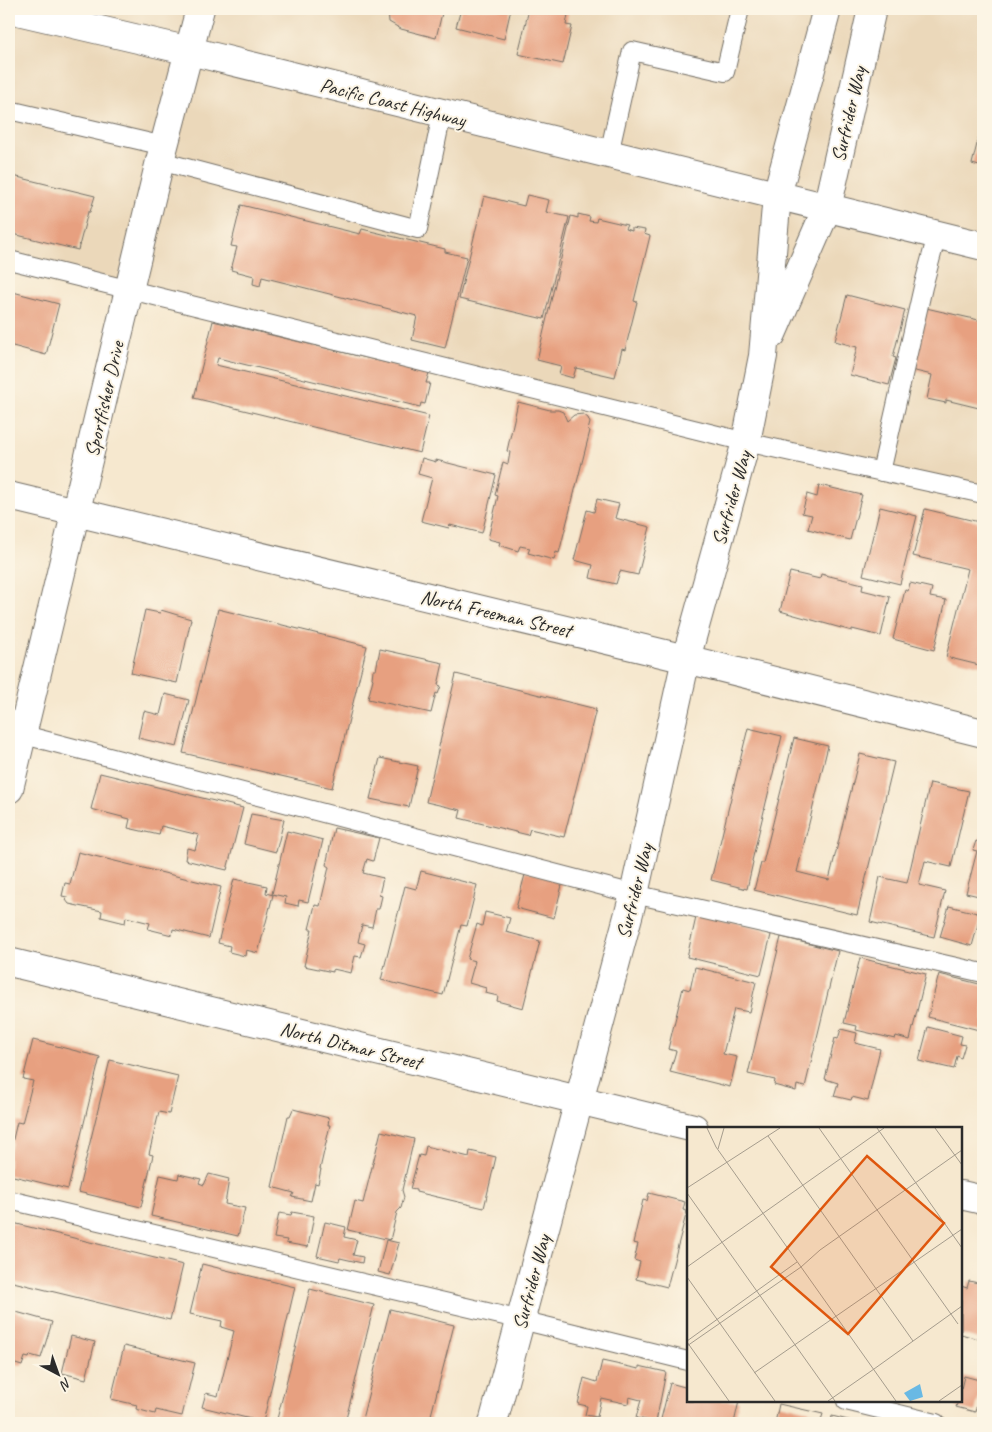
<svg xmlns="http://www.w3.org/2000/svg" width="992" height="1432" font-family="Caveat,sans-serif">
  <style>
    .built { fill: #ebd8ba }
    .building { fill: #e7a080 }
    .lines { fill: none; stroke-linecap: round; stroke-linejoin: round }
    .lane-casing { stroke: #726d64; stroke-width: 20 }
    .street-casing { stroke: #726d64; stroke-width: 30 }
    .secondary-casing { stroke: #726d64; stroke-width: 30 }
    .primary-casing { stroke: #726d64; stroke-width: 30 }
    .lane { stroke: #fff; stroke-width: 18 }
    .street { stroke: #fff; stroke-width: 28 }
    .secondary { stroke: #fff; stroke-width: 28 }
    .primary { stroke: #fff; stroke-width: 28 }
    .labels { text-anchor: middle; stroke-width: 4; stroke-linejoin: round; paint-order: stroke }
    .street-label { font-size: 20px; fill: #2b2b2b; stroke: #fcf5e5 }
    .inset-road { fill: none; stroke: #a59c8d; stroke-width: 1 }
    .view { fill: #df570e; fill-opacity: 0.15; stroke: #df570e; stroke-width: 2.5 }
    .inset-edge { fill: none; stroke: #2b2b2b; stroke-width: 2.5 }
  </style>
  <rect width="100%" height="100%" fill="#fcf5e5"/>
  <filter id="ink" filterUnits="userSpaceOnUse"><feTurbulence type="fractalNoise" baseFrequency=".02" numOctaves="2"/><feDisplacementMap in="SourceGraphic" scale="10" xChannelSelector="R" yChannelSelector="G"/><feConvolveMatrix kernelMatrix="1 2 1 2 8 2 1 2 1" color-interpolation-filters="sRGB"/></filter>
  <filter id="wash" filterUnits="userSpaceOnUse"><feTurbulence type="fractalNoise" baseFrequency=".0096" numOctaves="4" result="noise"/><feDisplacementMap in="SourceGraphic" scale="20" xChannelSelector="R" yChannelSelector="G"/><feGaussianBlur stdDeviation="1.12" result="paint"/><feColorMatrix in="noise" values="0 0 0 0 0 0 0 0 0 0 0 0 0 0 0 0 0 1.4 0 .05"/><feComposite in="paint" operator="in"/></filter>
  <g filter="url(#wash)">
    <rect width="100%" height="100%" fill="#f6e8cf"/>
    <path class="built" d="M9 9H983V498L9 258Z"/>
    <g id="blocks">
      <path class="building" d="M388 9H443L436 38 401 29 389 22Z
        M461 9H511L504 39 456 27Z
        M529 9H569L566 25 572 26 563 64 518 54Z
        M983 120V167L972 164Z
        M9 175 95 196 90 212H88L78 250 9 233Z
        M527 195 549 200 546 212 569 217 544 319 459 299 484 196 524 206Z
        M241 205 360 234 362 229 445 249V252L467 257 445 348 412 340 417 316 262 277 260 286 253 284 254 276 231 270 237 247 231 246Z
        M578 214 590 217 589 221 596 222 597 218 627 225 625 229 632 231V228L645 230 644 234 650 236 634 301 637 302 625 350 622 349 615 377 576 368 573 378 559 374 561 366 537 360 571 216 578 218Z
        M9 291 59 304 46 355 9 345Z
        M847 295 905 310 893 357 896 358 889 385 850 375 857 347 835 341Z
        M926 308 983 321V409L946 400V403L927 399 932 375 911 370Z
        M213 321 429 373 426 383H430L425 404 421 403 420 407 218 358 216 365 429 416 420 453 194 398Z
        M518 402 550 410H558L563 412 567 421 574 415 583 414 588 418 590 423 588 430 590 431 559 553 556 552 554 560 528 553 530 548 520 546 518 551 499 545 500 542 488 539 498 496 495 495 503 462 508 464 510 452 507 451Z
        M422 458 436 462V460L496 475 482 533 450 525 449 528 421 521 432 478 418 474Z
        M819 485 862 495 850 540 808 529 812 515 802 513 807 494 817 497Z
        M597 499 619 504 615 518 650 527 638 575 620 571 616 584 590 578 593 565 574 560 587 510 594 512Z
        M880 507 917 516 900 584 863 575Z
        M925 509 983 523V666L946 657 968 569 913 556Z
        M790 572 820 579 821 574 863 584 862 590 890 597 881 636 852 629V631L780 611Z
        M910 583 932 588 930 597 946 600 934 650 893 639 905 590 908 591Z
        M218 609 367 646 332 788 183 753Z
        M145 610 160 613 161 610 191 619 177 683 131 673Z
        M380 649 443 663 438 685 441 686 438 694 436 693 431 713 368 699 373 679 372 678 373 670H376Z
        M456 674 596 709 564 837 530 829 528 835 459 818 461 810 426 802Z
        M165 694 189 700 177 747 138 738 144 711 160 715Z
        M748 728 782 736 752 861 753 862 747 889 711 880Z
        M794 738 828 746 797 872 829 880 860 754 894 762 857 915 754 890 761 863H763Z
        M380 758 418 766 409 807 370 799Z
        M100 773 243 808 227 870 185 860 187 848 195 850 199 835 161 826 159 835 128 828 130 819 91 809Z
        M930 783 969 791 951 867 925 861 919 885 945 891 934 937 870 922 880 877 907 883Z
        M251 814 284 820 276 852 244 844Z
        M334 828 379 838 373 861 367 859 363 873 383 878 379 895 382 896 379 909H376L372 927 362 925 358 942 365 944 361 957 355 956 351 973 333 969V972L304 966 312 929H309L315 905 320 906 329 867 326 865Z
        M983 828V897L966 893 977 851 973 850 976 841 979 842Z
        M287 831 323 840 308 902 299 900 298 906 285 903 286 897 272 894Z
        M78 852 221 887 209 938 173 929 172 935 148 929 150 923 126 917 125 923 101 917 102 911 69 904 66 900 67 897 62 896 65 883 70 884Z
        M421 871 477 885 467 926 461 925 443 995 381 980 405 886 416 889Z
        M526 871 563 881 554 918 516 908Z
        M234 879 267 886 266 893 273 895 258 953 246 950 245 956 229 952 230 946 218 943Z
        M949 906 981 914 972 946 940 937Z
        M485 912 510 918 506 932 540 941 523 1008 497 1001 498 996 485 993 486 988 469 983 475 961 467 959 477 924 482 926Z
        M697 913 772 931 761 975 687 957Z
        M781 937 838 951 805 1087 797 1085 796 1091 774 1085 775 1080 748 1074Z
        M860 958 926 974 910 1040 896 1036 895 1039 856 1030 857 1026 844 1023Z
        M695 967 756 982 749 1012 734 1009 723 1054 737 1057 730 1087 670 1072 676 1051 668 1049 683 988 690 990Z
        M939 974 983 985V1031L928 1017Z
        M928 1027 962 1036 960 1044 965 1045 961 1058 957 1056 954 1069 919 1061Z
        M841 1029 857 1033 855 1043 880 1049 868 1101 852 1097 851 1100 834 1096 838 1083 825 1079 835 1038 838 1039Z
        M33 1040 100 1057 68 1189 9 1175V1156L17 1122 22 1123 33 1081 23 1079Z
        M110 1060 178 1076 169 1114 159 1112 149 1154 153 1155 141 1207 78 1192Z
        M293 1109 329 1118 328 1125H330L320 1169H321L318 1184 315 1183 311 1201 292 1197 294 1193 272 1187 288 1116H290Z
        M381 1131 414 1139 402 1190 404 1197 401 1208 397 1212 390 1240 348 1230 355 1201 363 1203Z
        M426 1146 469 1157 470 1151 496 1157 484 1208 416 1192V1190L410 1189 419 1155 424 1156Z
        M179 1174 201 1179 199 1183 204 1185 209 1174 229 1179 225 1204 245 1208 238 1236 151 1216 160 1175 178 1179Z
        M649 1193 685 1202 683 1210 687 1211 667 1287 636 1279 640 1262 634 1260 638 1244 633 1243 643 1200 647 1201Z
        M292 1212 314 1216 308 1247 286 1243 287 1240 274 1238 279 1213 291 1215Z
        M9 1222 183 1265 170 1320 9 1281Z
        M325 1222 346 1227 344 1237 357 1240 353 1255 363 1257 362 1263 340 1258 339 1261 317 1256Z
        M386 1240 399 1243 390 1275 378 1272Z
        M202 1264 295 1287 263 1422 202 1407 206 1393 218 1396 234 1331 221 1327 222 1321 190 1314Z
        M969 1281 983 1284V1321L978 1339 961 1334V1286L967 1288Z
        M310 1289 374 1305 345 1423H276Z
        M390 1309 454 1325 429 1423H361Z
        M9 1310 52 1322 41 1358 30 1355 29 1358 25 1357 22 1366 9 1362Z
        M71 1336 95 1342 86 1379 62 1373Z
        M124 1346 195 1363 182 1416 156 1410 155 1414 136 1409 137 1405 111 1399Z
        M602 1361 639 1369V1366L666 1372 656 1422 636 1418 641 1400 629 1397 628 1404 601 1398 597 1417 585 1415 587 1406 578 1404 584 1378 597 1382Z
        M964 1376 983 1381 975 1412 956 1407 958 1401H961V1389Z
        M670 1383 688 1388V1401H739L734 1423H660Z
        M779 1404 823 1414 820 1423H775Z
        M832 1416 860 1423H831Z"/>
    </g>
  </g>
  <g filter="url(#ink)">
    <use href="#blocks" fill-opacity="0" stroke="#726d64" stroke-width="1"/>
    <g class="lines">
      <g class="lane-casing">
        <path id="lane" d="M9 110 164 146
          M609 154 632 51 725 72 740 9
          M160 161 418 229 442 114
          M9 260 746 442 983 494
          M881 472 923 287 937 235
          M9 731 634 894 983 973
          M9 1200 521 1320 688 1361
          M846 1401 936 1423"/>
      </g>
      <g class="street-casing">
        <path id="street" d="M9 496 686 659 983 733
          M9 789 160 161 200 9"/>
      </g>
      <g class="secondary-casing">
        <path id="secondary" d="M772 334 827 208 872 9
          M9 962 694 1128
          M961 1195 983 1200
          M493 1423 634 894 686 659 746 442 763 356 777 195 827 9"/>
      </g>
      <g class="primary-casing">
        <path id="primary" d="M9 9 190 51 983 246"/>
      </g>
      <use href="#lane" class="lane"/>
      <use href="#street" class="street"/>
      <use href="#secondary" class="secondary"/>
      <use href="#primary" class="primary"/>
    </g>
  </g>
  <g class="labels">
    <g class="street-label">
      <text transform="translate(393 102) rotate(14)" y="7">Pacific Coast Highway</text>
      <text transform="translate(848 114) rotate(-77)" y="7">Surfrider Way</text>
      <text transform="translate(104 399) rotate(-77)" y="7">Sportfisher Drive</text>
      <text transform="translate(731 498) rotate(-74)" y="7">Surfrider Way</text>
      <text transform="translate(496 613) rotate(13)" y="7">North Freeman Street</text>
      <text transform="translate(634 891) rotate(-76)" y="7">Surfrider Way</text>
      <text transform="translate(351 1045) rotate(14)" y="7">North Ditmar Street</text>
      <text transform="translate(531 1282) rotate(-75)" y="7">Surfrider Way</text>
    </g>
  </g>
  <g transform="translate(687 1127)">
    <rect width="275" height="275" fill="#f6e8cf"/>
    <path d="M233 257 236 270 223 274 217 266Z" fill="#69b9e4"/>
    <path class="inset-road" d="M20 1 29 20 209 274M132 1 271 197M190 1 275 121M248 1 275 38M81 9 226 214M31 22 37 1M0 61 93 1M0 66 148 274M0 140 197 1M114 140 133 123 275 23M0 150 88 274M0 214 110 135M0 215 42 274M0 219 114 140M187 242 275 179M67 246 275 102M141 274 187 242M252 274 275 258"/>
    <path class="view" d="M180 29 257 96 161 207 84 140Z"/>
    <rect width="275" height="275" class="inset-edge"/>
  </g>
  <rect width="992" height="1432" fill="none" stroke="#fcf5e5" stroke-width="30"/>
  <g transform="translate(58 1374) rotate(139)" stroke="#fcf5e5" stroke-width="4" paint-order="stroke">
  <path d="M0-4L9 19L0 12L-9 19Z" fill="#2b2b2b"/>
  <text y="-8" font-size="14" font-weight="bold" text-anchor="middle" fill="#2b2b2b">N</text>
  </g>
</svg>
